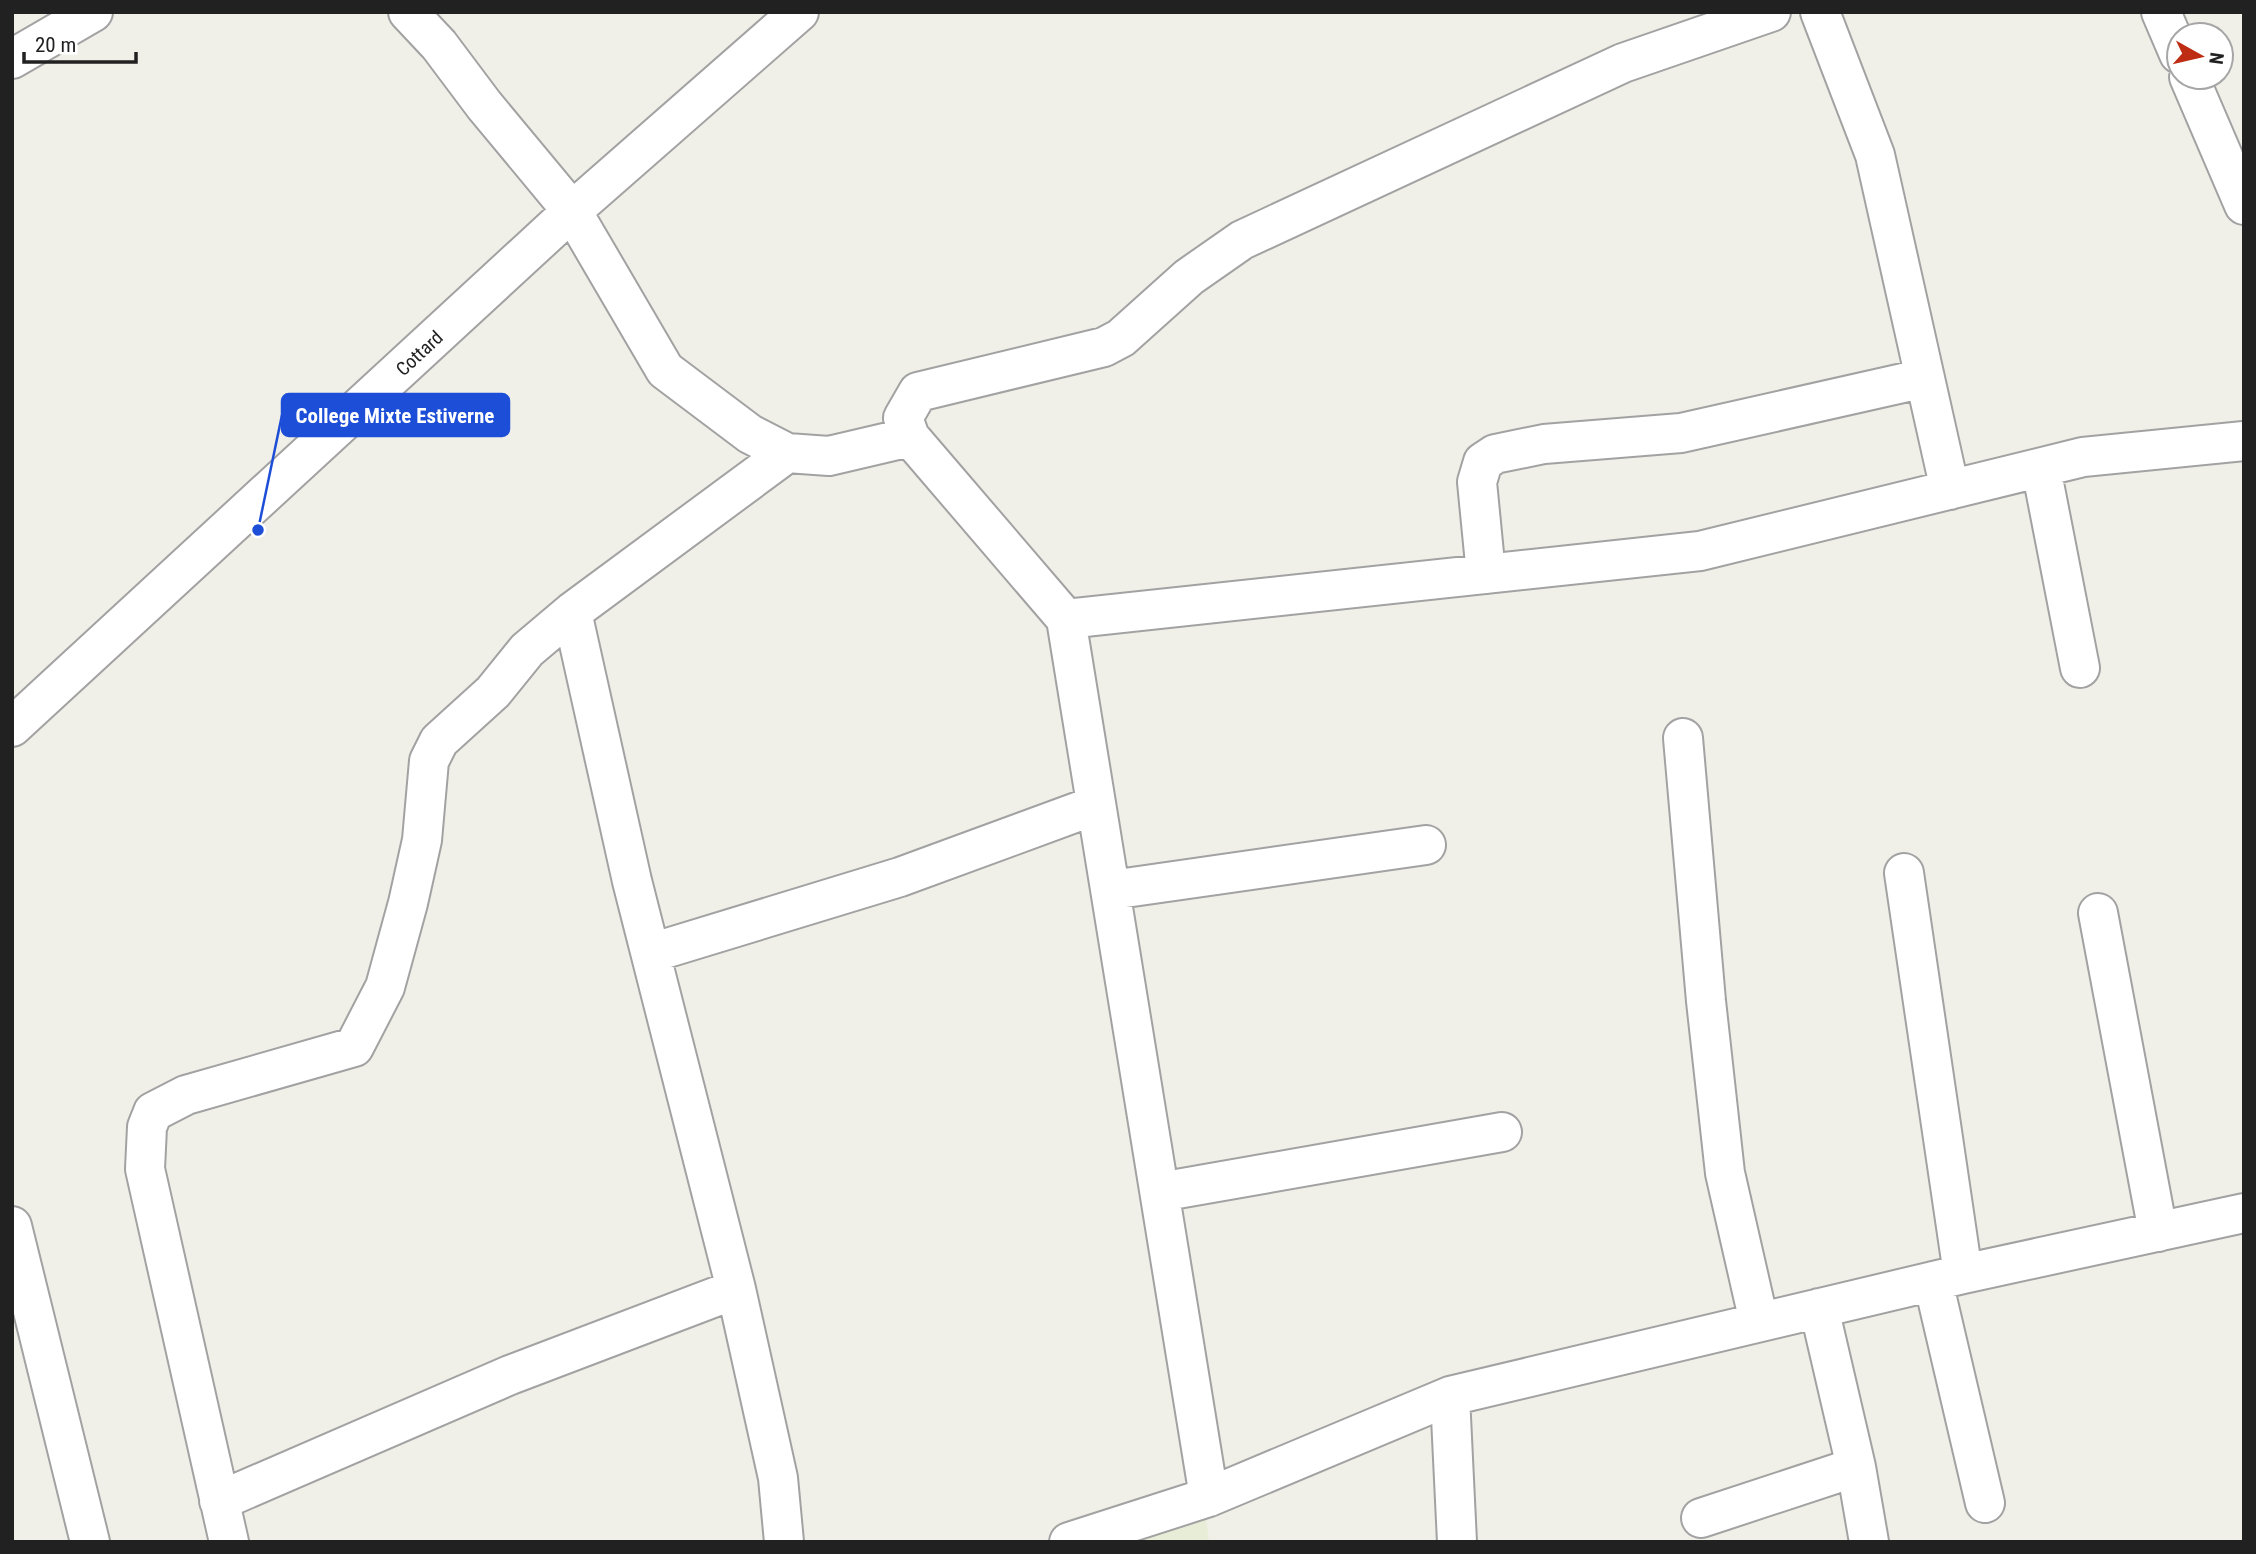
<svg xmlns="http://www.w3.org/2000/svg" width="2256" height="1554" font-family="'Roboto Condensed',sans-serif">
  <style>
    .farmland { fill: #e7edd6 }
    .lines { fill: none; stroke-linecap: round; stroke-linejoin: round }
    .minor-casing { stroke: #a2a2a2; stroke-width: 42 }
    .minor { stroke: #fff; stroke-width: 38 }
    .labels { text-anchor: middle; stroke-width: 6; stroke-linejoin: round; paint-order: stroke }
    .street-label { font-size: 19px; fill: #212121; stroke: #fff }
    .leader { fill: none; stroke: #1d4ed8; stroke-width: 2.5 }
    .callout-dot { fill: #1d4ed8; stroke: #fff; stroke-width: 2.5 }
    .callout { fill: #1d4ed8; stroke: #1d4ed8; stroke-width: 2.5 }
    .callout-label { font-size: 21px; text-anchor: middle; font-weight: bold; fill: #fff }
  </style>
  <rect width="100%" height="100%" fill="#f0efe8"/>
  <path class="farmland" d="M1206 1517 1209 1542H1139Z"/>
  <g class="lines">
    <g class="minor-casing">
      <path id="minor" d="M408 12 439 45 484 105 572 211 665 370 750 434 787 453 829 456 910 437
        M1820 12 1875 155 1950 490
        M2161 12 2179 54
        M12 59 93 12
        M2189 77 2244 205
        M2041 468 2080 668
        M1486 574 1477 482 1483 462 1495 454 1544 444 1681 433 1925 378
        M572 612 632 881 736 1289 778 1478 784 1542
        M1066 619 910 437 903 418 918 392 1104 347 1121 338 1189 277 1242 240 1623 63 1771 12
        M12 727 572 211 799 12
        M1683 738 1706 1001 1725 1173 1759 1322
        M1904 873 1963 1274
        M1111 890 1426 845
        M2098 913 2158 1232
        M651 953 900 877 1096 805
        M1160 1192 1502 1132
        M12 1226 90 1542
        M1933 1281 1985 1503
        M1819 1308 1856 1467 1869 1542
        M1450 1396 1457 1542
        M1209 1497 1066 619 1700 551 2083 457 2244 441
        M219 1501 510 1375 736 1289
        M1701 1518 1856 1467
        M229 1542 145 1169 147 1127 153 1112 186 1095 354 1047 385 987 408 903 422 840 429 761 439 741 493 692 527 650 572 612 787 453
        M1069 1542 1209 1497 1450 1396 1963 1274 2244 1213"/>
    </g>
    <use href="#minor" class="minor"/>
  </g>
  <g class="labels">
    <g class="street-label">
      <text transform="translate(419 353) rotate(-43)" y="7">Cottard</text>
    </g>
  </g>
  <path class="leader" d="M258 530L282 415"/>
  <circle class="callout-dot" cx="258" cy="530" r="7"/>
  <rect class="callout" x="282" y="394" width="227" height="42" rx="7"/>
  <g class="callout-label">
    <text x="395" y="423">College Mixte Estiverne</text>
  </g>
  <rect width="2256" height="1554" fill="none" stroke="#212121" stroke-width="28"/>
  <g transform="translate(2200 56) rotate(98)"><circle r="33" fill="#ffffff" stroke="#a6a6a6" stroke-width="2"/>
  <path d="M0-5L12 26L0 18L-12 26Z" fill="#be2d13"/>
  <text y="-10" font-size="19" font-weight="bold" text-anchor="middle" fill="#212121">N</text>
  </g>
  <path d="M24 52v10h112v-10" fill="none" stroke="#212121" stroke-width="3.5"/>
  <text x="35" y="52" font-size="21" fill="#212121" stroke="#ffffff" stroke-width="5" paint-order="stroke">20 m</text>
</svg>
